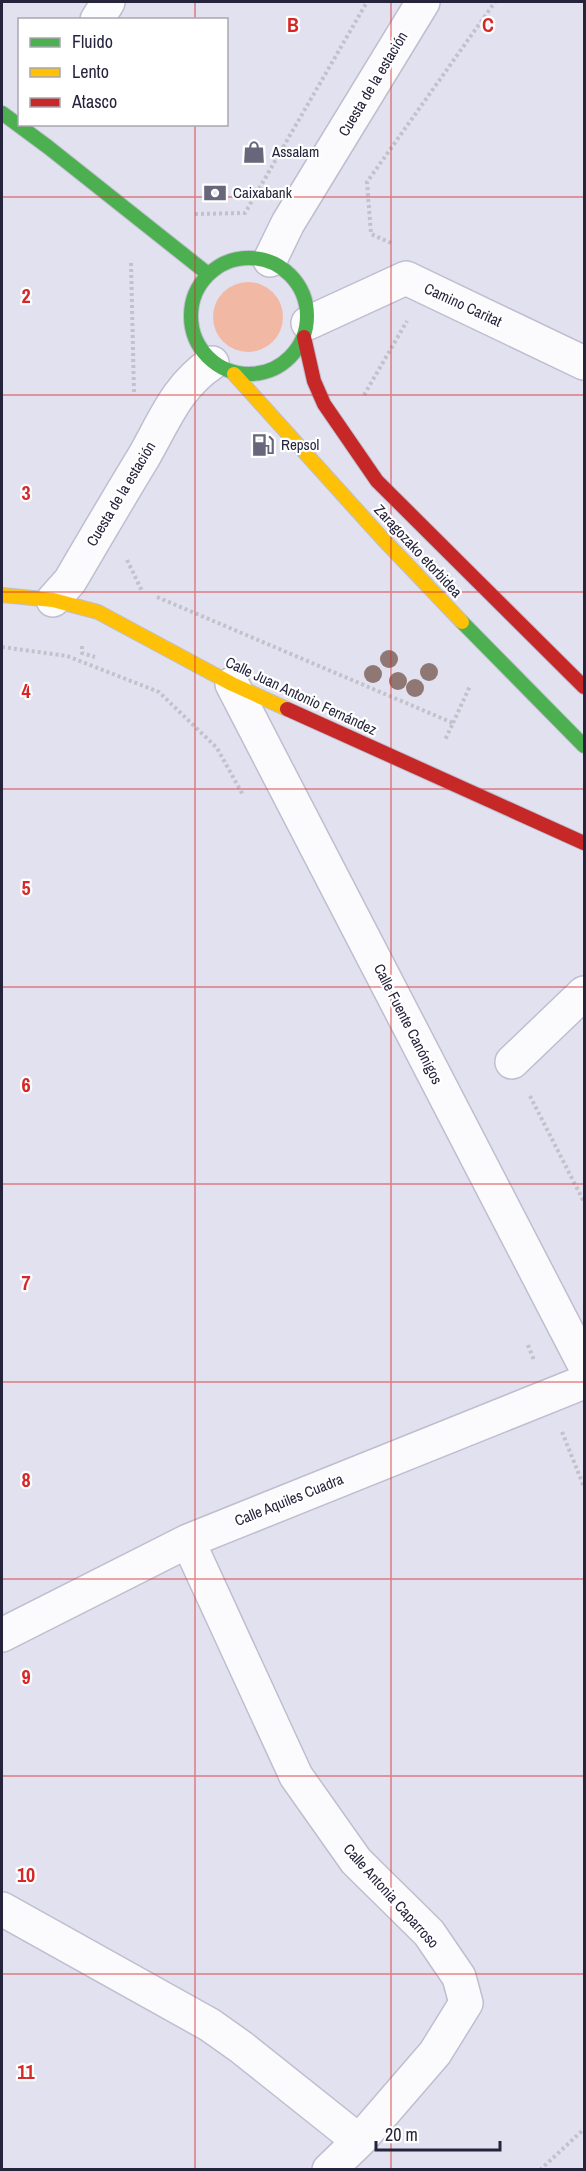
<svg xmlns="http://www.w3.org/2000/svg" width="586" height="2171" font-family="'Archivo Narrow',sans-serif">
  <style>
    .green { fill: #f1b9a4 }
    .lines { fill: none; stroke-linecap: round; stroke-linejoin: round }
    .street-casing { stroke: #bfbecf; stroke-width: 36 }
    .fast-casing { stroke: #bfbecf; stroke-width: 16 }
    .slow-casing { stroke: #bfbecf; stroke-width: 16 }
    .jam-casing { stroke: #bfbecf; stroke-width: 16 }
    .path { stroke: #c2c2ca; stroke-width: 4; stroke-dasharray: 3 3; stroke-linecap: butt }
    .street { stroke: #fbfafd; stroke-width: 33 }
    .fast { stroke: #4caf50; stroke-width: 14 }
    .slow { stroke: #ffc107; stroke-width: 14 }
    .jam { stroke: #c62828; stroke-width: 14 }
    .tree { fill: #8f7873 }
    .grid { fill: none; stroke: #d62828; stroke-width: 1.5; stroke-opacity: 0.55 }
    .labels { text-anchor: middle; stroke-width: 4.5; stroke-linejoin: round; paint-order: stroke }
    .street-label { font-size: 15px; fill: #25243c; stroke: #fff }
    .poi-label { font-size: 15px; fill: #25243c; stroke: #fff; text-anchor: start }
    .grid-label { font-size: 20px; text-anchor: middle; font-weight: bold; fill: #d62828; stroke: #fff; stroke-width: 4.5; stroke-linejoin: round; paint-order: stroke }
  </style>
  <rect width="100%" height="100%" fill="#e2e1ef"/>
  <path class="green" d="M213 317a35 35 0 1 1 70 0a35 35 0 1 1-70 0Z"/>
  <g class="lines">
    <g class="street-casing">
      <path id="street" d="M97 20 108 2
        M270 260 288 223 423 2
        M308 323 406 278 584 363
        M53 600 70 581C94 540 118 499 143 458 164 422 176 387 212 363
        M232 684 584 1364
        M512 1062 584 993
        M2 1635 188 1541 584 1382
        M2 1909 210 2025 241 2047 359 2141 435 2053 466 2003 459 1977 429 1933 356 1861 296 1776 188 1541
        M329 2170 359 2141"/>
    </g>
    <g class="fast-casing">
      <path id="fast" d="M2 113 48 147 208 274
        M191 316a58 58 0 1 1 116 0a58 58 0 1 1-116 0Z
        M462 622 584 746"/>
    </g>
    <g class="slow-casing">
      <path id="slow" d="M234 374 381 537 462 622
        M2 595 53 600 98 612 232 684 287 709"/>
    </g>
    <g class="jam-casing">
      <path id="jam" d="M304 337 314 381 324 404 377 481 584 687
        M287 709 584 843"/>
    </g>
    <path class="path" d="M195 214 245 213 367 2
      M391 243 371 234 367 182 495 2
      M131 263 134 393
      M364 395 407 321
      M127 560 142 591
      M157 597 453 723 445 740
      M82 646V653L95 657
      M2 647 67 656 159 692 217 748 243 795
      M453 723 470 686
      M530 1096 584 1202
      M528 1345 534 1360
      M562 1432 584 1487
      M540 2170 584 2129"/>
    <use href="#street" class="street"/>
    <use href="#fast" class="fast"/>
    <use href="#slow" class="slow"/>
    <use href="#jam" class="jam"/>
  </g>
  <g class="tree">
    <circle cx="389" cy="659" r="9"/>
    <circle cx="429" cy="672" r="9"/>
    <circle cx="373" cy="674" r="9"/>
    <circle cx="398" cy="681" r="9"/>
    <circle cx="415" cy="688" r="9"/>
  </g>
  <path class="grid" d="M195 2V20M391 2V2170M195 124V2170M2 197H584M2 395H584M2 592H584M2 789H584M2 987H584M2 1184H584M2 1382H584M2 1579H584M2 1776H584M2 1974H584"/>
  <defs>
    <g id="shop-bare" transform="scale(1.8)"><path d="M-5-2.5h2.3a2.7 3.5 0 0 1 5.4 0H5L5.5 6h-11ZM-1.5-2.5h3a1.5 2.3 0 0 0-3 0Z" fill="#67667b" stroke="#fff" stroke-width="2.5" paint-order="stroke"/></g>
    <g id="bank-bare" transform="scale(1.8)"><path d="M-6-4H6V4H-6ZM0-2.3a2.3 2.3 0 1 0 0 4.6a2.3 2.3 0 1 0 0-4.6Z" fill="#67667b" stroke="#fff" stroke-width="2.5" paint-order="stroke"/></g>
    <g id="fuel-bare" transform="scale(1.8)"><path d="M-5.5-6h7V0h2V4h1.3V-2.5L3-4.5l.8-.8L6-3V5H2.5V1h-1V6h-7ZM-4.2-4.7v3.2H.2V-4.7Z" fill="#67667b" stroke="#fff" stroke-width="2.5" paint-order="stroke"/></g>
  </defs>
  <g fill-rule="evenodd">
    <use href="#shop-bare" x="254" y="152"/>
    <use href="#bank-bare" x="215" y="193"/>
    <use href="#fuel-bare" x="263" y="445"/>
  </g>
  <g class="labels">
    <g class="street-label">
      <text transform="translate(373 84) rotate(-59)" y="5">Cuesta de la estación</text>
      <text transform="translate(463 305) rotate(25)" y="5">Camino Caritat</text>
      <text transform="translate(121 494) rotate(-59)" y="5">Cuesta de la estación</text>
      <text transform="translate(418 551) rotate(47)" y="5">Zaragozako etorbidea</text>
      <text transform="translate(301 696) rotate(25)" y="5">Calle Juan Antonio Fernández</text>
      <text transform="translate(408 1024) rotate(63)" y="5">Calle Fuente Canónigos</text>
      <text transform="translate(289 1500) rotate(-22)" y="5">Calle Aquiles Cuadra</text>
      <text transform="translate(391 1896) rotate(48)" y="5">Calle Antonia Caparroso</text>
    </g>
    <g class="poi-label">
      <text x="272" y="157">Assalam</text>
      <text x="233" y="198">Caixabank</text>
      <text x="281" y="450">Repsol</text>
    </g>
  </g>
  <g class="grid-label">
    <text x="293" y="32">B</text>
    <text x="488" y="32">C</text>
    <text x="26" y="303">2</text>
    <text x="26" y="500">3</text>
    <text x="26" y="698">4</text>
    <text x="26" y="895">5</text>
    <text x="26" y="1092">6</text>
    <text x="26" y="1290">7</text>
    <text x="26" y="1487">8</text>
    <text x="26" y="1684">9</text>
    <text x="26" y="1882">10</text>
    <text x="26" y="2079">11</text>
  </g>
  <rect width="586" height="2171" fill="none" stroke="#25243c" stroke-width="6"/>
  <rect x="18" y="18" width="210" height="108" fill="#ffffff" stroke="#a8a7b1" stroke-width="1.5"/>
  <rect x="30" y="38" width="30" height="9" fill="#4caf50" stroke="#a8a7b1" stroke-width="1.5"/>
  <text x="72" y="48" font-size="18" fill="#25243c">Fluido</text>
  <rect x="30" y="68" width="30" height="9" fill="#ffc107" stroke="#a8a7b1" stroke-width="1.5"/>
  <text x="72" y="78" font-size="18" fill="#25243c">Lento</text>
  <rect x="30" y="98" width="30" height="9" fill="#c62828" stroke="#a8a7b1" stroke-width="1.5"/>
  <text x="72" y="108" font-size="18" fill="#25243c">Atasco</text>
  <path d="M376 2141v9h124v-9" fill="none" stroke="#25243c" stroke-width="3"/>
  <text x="385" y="2141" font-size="18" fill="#25243c" stroke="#ffffff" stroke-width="4.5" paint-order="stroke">20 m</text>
</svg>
